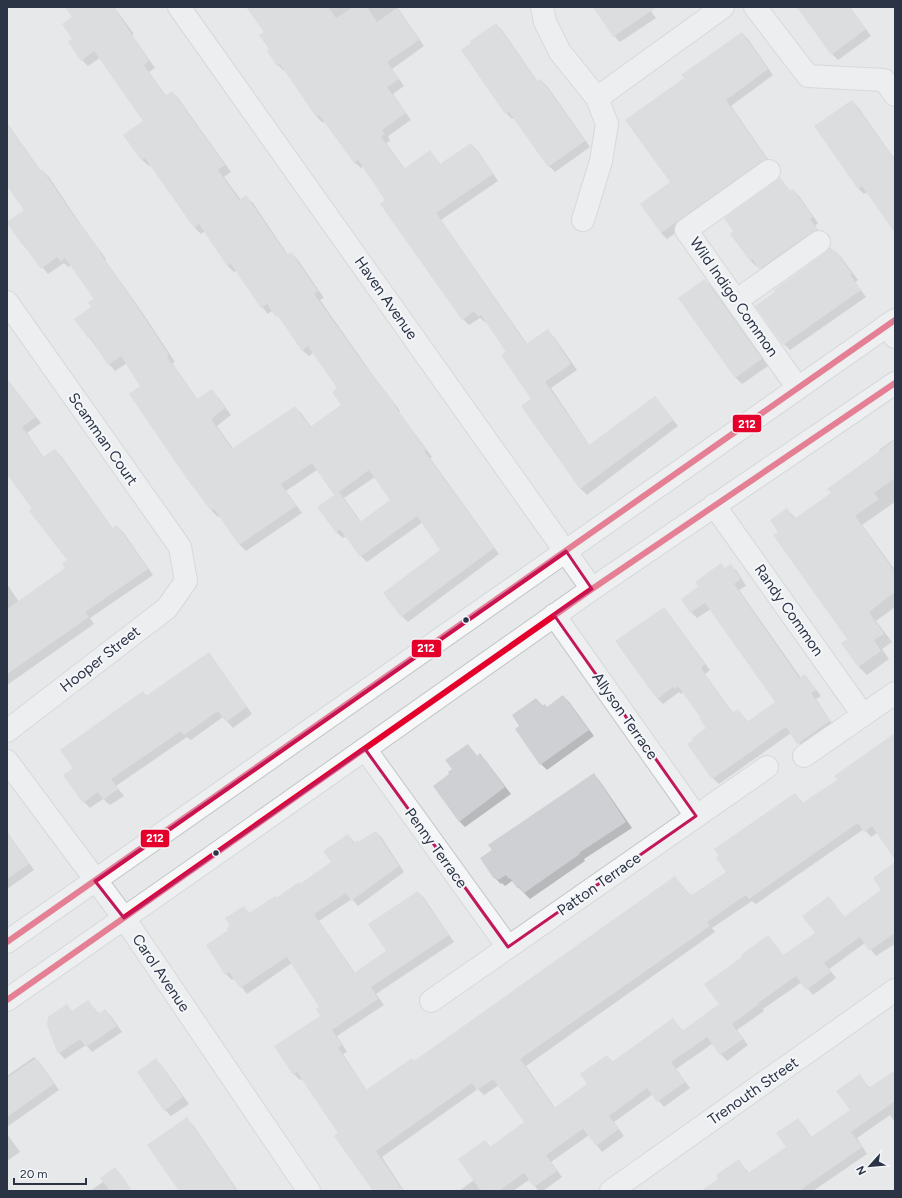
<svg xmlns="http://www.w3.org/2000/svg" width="902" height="1198" font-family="Figtree,sans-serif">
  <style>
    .shadow { fill: #0003; fill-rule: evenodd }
    .building { fill: #ced0d3; fill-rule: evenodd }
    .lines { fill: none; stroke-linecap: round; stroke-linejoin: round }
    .minor-casing { stroke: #c4c6c8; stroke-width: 24 }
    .major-casing { stroke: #c2c5c8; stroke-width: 24 }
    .minor { stroke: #f5f6f7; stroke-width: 22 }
    .major { stroke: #f8f8f8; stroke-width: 22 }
    .bus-1-casing { stroke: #f4f6f9; stroke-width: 9 }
    .bus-1 { stroke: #e4002b; stroke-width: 6 }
    .marked { fill: none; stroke: #c2185b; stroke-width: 3; stroke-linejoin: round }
    .bus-dot { fill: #2b3445; stroke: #f4f6f9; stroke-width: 1.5 }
    .labels { text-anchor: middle; stroke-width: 4; stroke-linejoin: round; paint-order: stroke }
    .street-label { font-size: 15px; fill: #2b3445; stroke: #f4f6f9 }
    .line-badge { stroke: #f4f6f9; stroke-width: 1.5 }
    .badge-label { font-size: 11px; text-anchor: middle; font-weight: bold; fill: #fff }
  </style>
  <rect width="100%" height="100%" fill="#e6e8ea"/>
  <path class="shadow" d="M66 7H114L134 34 132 35 155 68 149 72 166 96 172 92 178 98 231 172 224 177 241 200 246 197 253 203 288 255 291 253 298 260 324 298 320 300 372 374 400 411 399 412 432 457 430 458 499 554 408 622 402 616 442 551 423 522 367 562 361 556 346 536 343 538 336 532V495L317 470 286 491 302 513 246 551 240 545 220 516 218 517 212 511 186 476 142 387 127 363 115 371 109 364 75 319 93 307 95 299 71 265 68 267 64 263 48 274 20 241 25 211 7 185V123L41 171 42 170 49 177 83 228 106 259 105 260 142 312 175 362 172 363 198 400 211 390 218 397 231 415 217 426 234 450 295 407 302 414 311 427 342 405 339 388 314 352 309 356 302 350 284 323 273 310 268 314 262 307 237 270 234 272 228 266 205 231 201 234 194 227 151 165 149 166 142 160 125 135 144 121 100 58 88 66 82 60 74 40 73 17ZM375 477 392 500 361 522 344 498Z
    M247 7H397L424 46 392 69 404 86 393 94 411 120 388 136 390 141 386 143 405 169 430 151 441 165 471 144 477 150 498 181 441 220 527 344 548 331 554 337 577 370 551 388 590 446 655 397 678 426 587 495 581 489 522 406 532 399 507 352 487 321 485 322 480 318 469 325 463 319 387 200 363 166 361 168 354 162 325 121 323 123 317 117 285 70 284 71 278 65 270 49 265 33Z
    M594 7H648L656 18 620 42 614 36Z
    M797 7H850L871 36 838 60 832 54Z
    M496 24 502 30 538 82 541 80 547 86 590 147 555 172 549 166 514 118 512 119 506 113Z
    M742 33 748 39 773 75 731 106 772 165 768 167 667 239 661 233 671 183 685 78Z
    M852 101 858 107 893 157 895 156V232L867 192 864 194 858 188Z
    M780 178 791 192 793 190 799 196 818 223 815 226 823 236 766 274 758 265 756 266 750 260Z
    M835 251 841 257 858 280 855 282 866 297 790 350 784 344Z
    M705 280 711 286 768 366 742 384 736 378 679 298Z
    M7 379 41 423 27 433 44 458 55 450 61 456 113 529 117 526 123 532 153 575 90 618 94 624 7 685V584L19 602 66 569 68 560 7 470Z
    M893 440 895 442V502L862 525 895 570V607L876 621 892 642 882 649 889 659 867 675 858 666 848 640 779 532 787 509 796 519 832 494 880 452 879 450Z
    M731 566 737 571 746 586 739 590 801 678 805 675 821 696 816 699 835 728 804 749 791 733 719 784 713 778 707 728 701 717 684 692 681 694 679 692 663 704 657 698 663 608 669 614 710 670 705 674 733 713 738 710 748 722 776 702 711 609 697 618 691 612 682 599Z
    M208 654 214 660 252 714 233 728 223 717 191 740 187 737 116 786 124 796 110 805 103 799 90 808 84 802 74 768 143 693 147 696Z
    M563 696 569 702 594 736 547 770 541 764 516 729 521 726 536 699 543 706 547 708Z
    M895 734V858L877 833 871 837 864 829 756 904 752 901 712 928 715 932 526 1066 555 1108 589 1085 607 1056 613 1062 673 1019 683 1031 720 1005 743 957 768 936 784 956 816 933 829 897 845 918 883 890 895 863V944L876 956 865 943 829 969 836 978 813 995 802 982 763 1009 764 1011 737 1030 748 1045 727 1061 712 1044 676 1069 690 1088 664 1107 653 1094 614 1122 624 1136 602 1152 589 1135 551 1162 562 1177 543 1191H539L529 1180 513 1191H459L474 1180 485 1141 491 1147 525 1122 499 1085 484 1095 478 1089 382 1157 404 1191H374L339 1134 302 1079 300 1080 294 1074 321 1016V1007L292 963 247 994 234 978 232 980 226 974 230 930 244 907 250 914 300 885 332 863 348 835 355 843H359L376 832 382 838 404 872 358 906 352 899 319 921 355 973 387 952 418 892 424 898 454 942 376 994 384 1005 337 1036 347 1052 343 1054 367 1091 414 1062 675 877 689 894 692 896 728 872 795 794 804 804 838 780Z
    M473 751 477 756 480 755 486 761 511 794 465 827 459 821 450 774Z
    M593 774 599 780 632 828 584 859 585 861 530 899 512 881 505 886 502 883 501 884 495 878 482 858Z
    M7 832 34 870 7 889Z
    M88 1001 99 1014 105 1010 111 1016 122 1032 92 1052 86 1045 65 1059 59 1053 48 1025 67 1006 73 1012Z
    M34 1057 40 1063 59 1090 7 1127V1076Z
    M156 1060 162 1066 189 1104 171 1116 165 1110Z
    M895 1072V1122L890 1115 857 1138 867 1154 813 1191H703L720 1179 739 1161 749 1173 787 1147 798 1120 804 1126 812 1138 851 1111 859 1076 870 1088Z
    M187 1119 193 1125 238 1191H179Z
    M7 1134 20 1152 7 1161Z
    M115 1169 121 1175 132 1191H90L103 1182Z"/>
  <path class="building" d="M65 7H114L149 61 144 65 165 96 172 91 225 165 218 170 239 200 246 195 287 255 291 252 318 291 314 294 366 367 395 404 394 405 426 450 424 451 494 548 401 617 383 593 440 550 417 516 360 557 340 529 336 533 317 507 336 494 334 495 312 463 281 484 296 506 239 545 214 509 211 511 185 476 129 394 140 386 121 356 108 365 90 337 88 338 74 319 91 307 88 302 94 299 65 258 61 262 57 257 41 269 21 241 20 242 7 223V222L24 210 7 186V124L40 170 42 169 80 225 81 224 101 252 100 253 136 305 169 355 167 357 197 399 212 389 225 408 211 419 232 449 295 406 310 427 341 405 332 392 337 388 308 346 302 351 278 316 276 317 267 304 261 308 231 264 227 266 199 224 194 228 145 158 141 160 123 135 143 121 94 51 81 61 68 42 72 39 62 24 72 17ZM369 470 390 500 360 522 339 492Z
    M246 7H328L336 18 353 7H367L377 22 397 8 419 40 387 62 399 79 387 87 406 113 382 130 385 134 381 137 404 169 430 150 440 164 471 143 493 174 436 213 526 344 548 329 571 364 545 382 589 445 655 396 673 420 580 489 521 406 531 399 501 355 506 352 481 315 478 317 474 311 462 320 380 204 385 200 358 160 354 163 319 115 316 117 280 64 277 66 267 51 269 49 259 35 264 32Z
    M593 7H657L613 37Z
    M797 7H850L866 29 831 55Z
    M496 23 537 81 541 79 585 141 548 167 509 112 505 114 461 50 471 43 470 41Z
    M742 32 768 69 726 100 767 159 762 161 661 233 640 204 670 182 625 120 684 78 681 75Z
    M852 100 895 160V233L862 186 858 189 814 126Z
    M780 177 790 191 793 189 813 217 810 219 818 230 812 232 759 269 752 259 750 261 730 234 733 231 724 218 776 181Z
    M830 247 834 251 835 250 852 274 850 275 861 290 783 345 755 306 775 292 774 290 826 252Z
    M705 279 762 359 735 378 678 298Z
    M7 379 36 417 22 427 43 457 55 449 112 528 117 525 148 569 85 612 89 617 7 674V609L65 568 62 564 67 560 29 511 32 509 7 474Z
    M895 440V478L874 493 879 499 855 516 895 572V592L869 612 884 634 874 640 881 651 858 667 841 643 847 639 773 535 778 532 770 520 787 508 794 519 831 493 827 489Z
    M721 563 725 568 731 564 741 579 734 584 799 678 805 674 816 690 811 693 830 721 797 744 786 727 712 779 687 744 693 740 692 738 706 728 699 718 700 717 678 686 675 689 673 687 657 699 615 641 664 607 705 664 701 668 732 713 738 709 747 722 775 702 705 603 690 613 681 599 698 587 695 582Z
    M209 652 247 707 226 722 218 711 184 735 181 731 111 779 118 789 103 800 98 792 83 803 63 775 73 768 60 750 143 691 146 696Z
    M563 695 589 730 540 765 515 729 519 726 512 715 536 698 542 706 545 704 547 707Z
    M895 733V860L872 826 864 832 858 823 749 899 746 895 707 922 710 926 520 1059 554 1108 587 1084 580 1074 607 1055 612 1062 673 1018 682 1031 719 1004 704 984 742 957 741 955 768 935 783 955 815 933 802 916 829 896 844 917 881 890 873 878 895 862V933L869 951 860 937 824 963 831 972 806 990 796 976 758 1003 759 1004 732 1024 743 1039 720 1055 707 1037 671 1062 685 1082 657 1102 647 1088 609 1116 619 1129 596 1146 583 1129 546 1155 557 1171 534 1187 524 1173 499 1191H481L458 1159 485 1140 490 1147 524 1122 493 1079 477 1090 472 1083 376 1151 403 1191H373L334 1136 338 1133 297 1072 293 1075 274 1046 320 1016 316 1009 319 1007 287 957 240 988 229 972 225 975 206 945 228 930 227 928 230 926 225 918 244 906 249 913 275 896 276 898 299 882 300 884 331 862 323 851 348 834 354 843 357 840 358 842 376 831 399 866 351 901 346 893 314 914 344 958 354 973 386 951 368 924 418 891 449 935 371 987 378 999 332 1030 342 1045 338 1048 366 1090 412 1058 414 1061 675 876 688 894 690 892 692 895 726 872 716 858 719 856 714 849 795 793 802 803 837 780 834 776Z
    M468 744 477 756 480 753 505 787 459 822 433 786 449 774 448 772 452 769 445 760Z
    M594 773 626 822 579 853 580 854 524 893 519 887 517 888 510 878 509 879 506 875 498 880 495 877 494 879 480 858 492 850 488 845Z
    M7 833 29 864 7 879Z
    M88 1000 98 1014 105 1009 117 1026 86 1047 80 1039 58 1054 47 1025 48 1017 67 1004 72 1011Z
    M36 1058 54 1084 7 1117V1078Z
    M156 1058 183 1097 164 1111 137 1072Z
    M895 1070V1101L851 1132 862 1147 799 1191H701L718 1179 716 1175 739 1159 748 1173 786 1147 776 1133 798 1118 811 1137 850 1110 836 1091 860 1074 869 1088Z
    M187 1117 237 1191H179L147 1145Z
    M115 1167 132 1191H110L100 1178Z"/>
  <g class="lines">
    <g class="minor-casing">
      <path id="minor" d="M179 7 592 589
        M542 7 545 22 560 52 597 98 607 124 601 161 583 220
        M755 7 808 76 884 80 895 95
        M597 98 723 7
        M769 171 686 230 798 388
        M736 301 819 242
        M7 302 180 547 186 581 167 608 7 731
        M887 325 895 337
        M714 505 863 715
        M554 615 696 816
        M365 749 508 947
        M804 756 895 693
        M7 761 124 918 309 1191
        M431 1001 767 767
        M611 1191 895 990"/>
    </g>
    <g class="major-casing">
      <path id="major" d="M7 942 566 551 895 320
        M7 1000 216 854 592 589 895 383"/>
    </g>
    <use href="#minor" class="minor"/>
    <use href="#major" class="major"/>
    <g class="bus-1-casing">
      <path id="bus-1" d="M7 942 895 320
        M7 1000 592 589 895 383"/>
    </g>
    <use href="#bus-1" class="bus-1"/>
  </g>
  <path d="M0 0H902V1198H0ZM566 551 592 589 554 615 696 816 508 947 365 749 124 918 95 881Z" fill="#e6e8ea" fill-opacity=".55" fill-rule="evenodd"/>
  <path class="marked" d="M566 551 592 589 554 615 696 816 508 947 365 749 124 918 95 881Z"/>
  <g class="bus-dot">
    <circle cx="466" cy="620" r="3.5"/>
    <circle cx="216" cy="853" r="3.5"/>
  </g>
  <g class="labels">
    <g class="street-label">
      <text transform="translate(734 297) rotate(55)" y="5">Wild Indigo Common</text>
      <text transform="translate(386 298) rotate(55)" y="5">Haven Avenue</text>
      <text transform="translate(103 439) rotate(55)" y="5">Scamman Court</text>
      <text transform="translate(789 610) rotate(55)" y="5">Randy Common</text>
      <text transform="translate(100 659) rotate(-38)" y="5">Hooper Street</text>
      <text transform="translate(625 716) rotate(55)" y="5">Allyson Terrace</text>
      <text transform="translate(436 848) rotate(54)" y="5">Penny Terrace</text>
      <text transform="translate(599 884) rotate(-35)" y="5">Patton Terrace</text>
      <text transform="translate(161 973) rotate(56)" y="5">Carol Avenue</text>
      <text transform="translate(753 1091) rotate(-35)" y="5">Trenouth Street</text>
    </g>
  </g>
  <g class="line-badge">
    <rect x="732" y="414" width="30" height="19" rx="4" fill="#e4002b"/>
    <rect x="411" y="639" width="31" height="19" rx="4" fill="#e4002b"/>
    <rect x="140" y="829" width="30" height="19" rx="4" fill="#e4002b"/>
  </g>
  <g class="badge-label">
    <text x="747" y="428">212</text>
    <text x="426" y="652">212</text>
    <text x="155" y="842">212</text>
  </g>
  <rect width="902" height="1198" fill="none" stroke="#2b3445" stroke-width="16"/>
  <g transform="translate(870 1166) rotate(243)" stroke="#f4f6f9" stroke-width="3" paint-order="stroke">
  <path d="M0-3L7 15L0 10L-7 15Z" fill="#2b3445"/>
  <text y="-6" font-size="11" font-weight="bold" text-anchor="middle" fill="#2b3445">N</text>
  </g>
  <path d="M14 1178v6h72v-6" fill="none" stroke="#2b3445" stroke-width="2"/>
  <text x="20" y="1178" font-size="12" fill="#2b3445" stroke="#f4f6f9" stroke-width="3" paint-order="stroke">20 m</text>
</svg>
